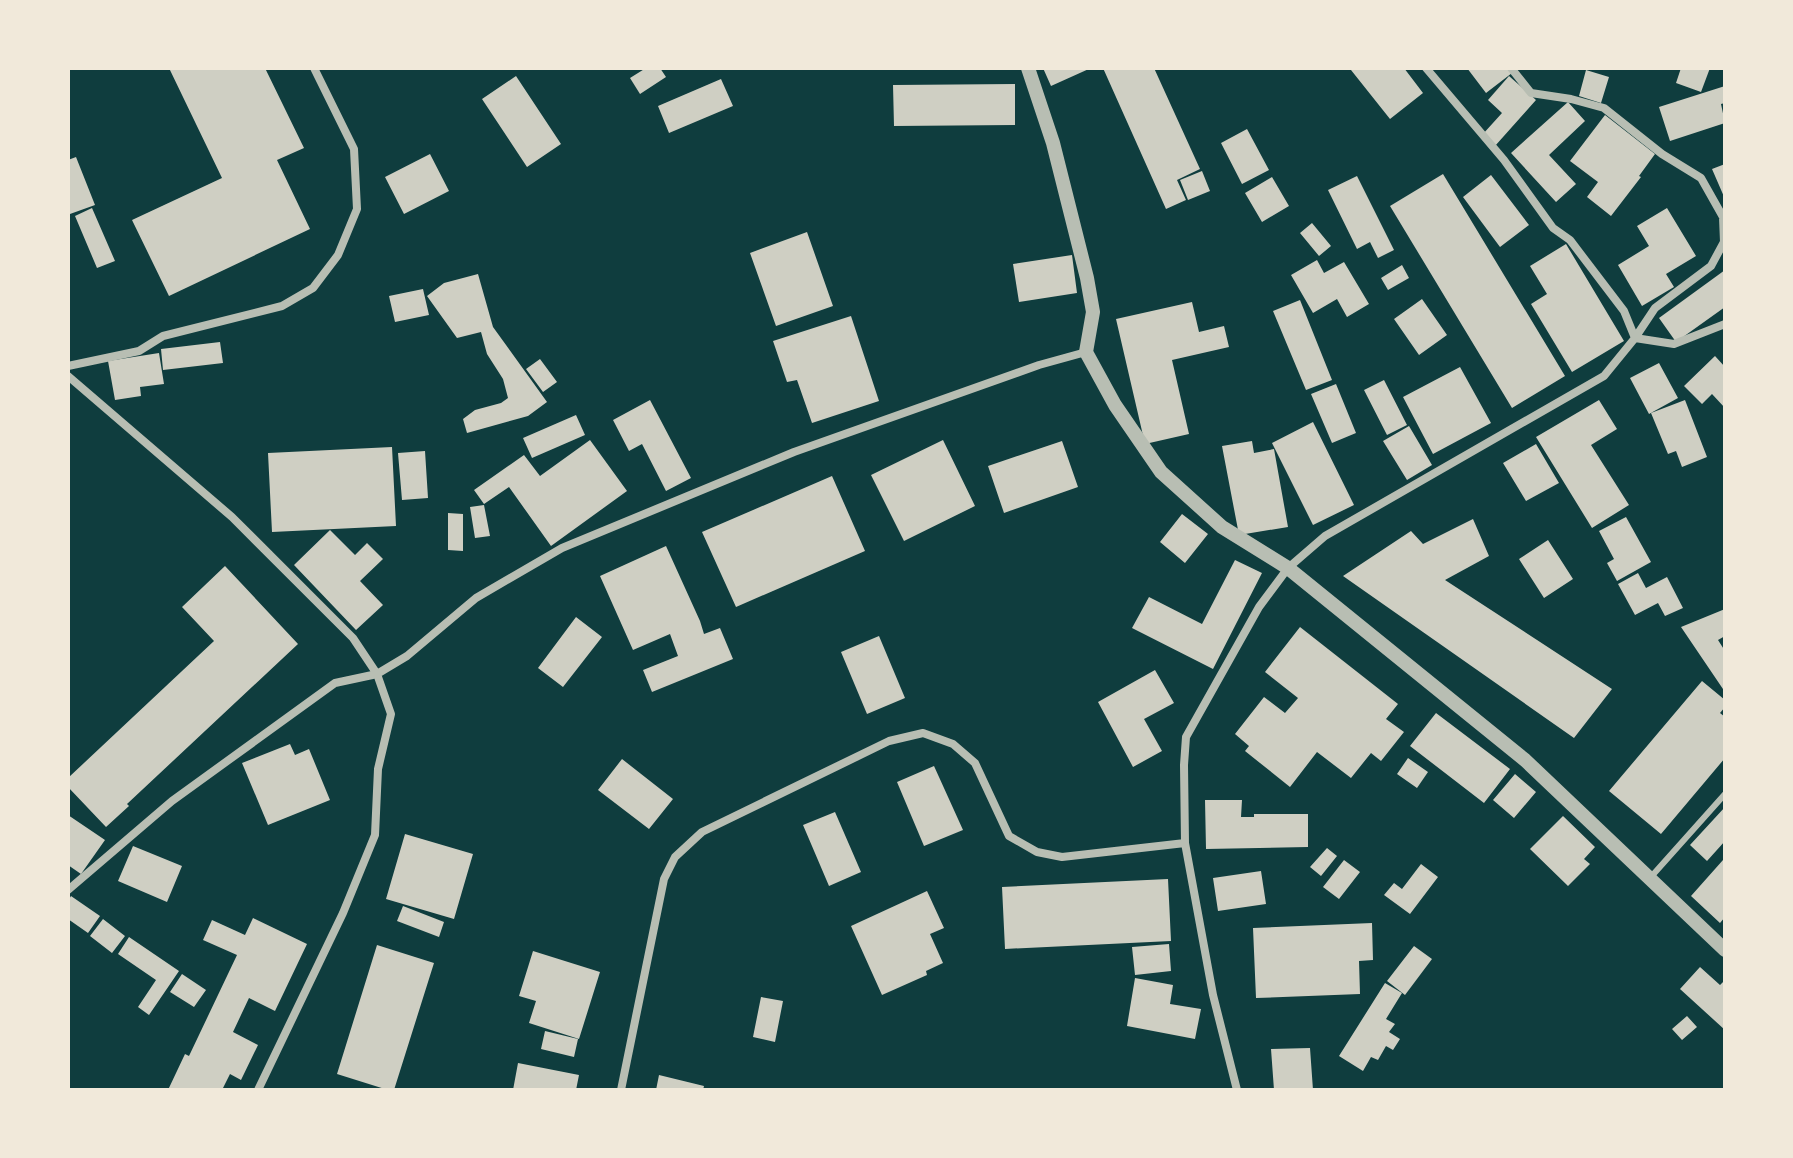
<svg xmlns="http://www.w3.org/2000/svg" width="1793" height="1158" font-family="'Archivo Narrow',sans-serif">
  <style>
    .building { fill: #cfcfc3 }
    .lines { fill: none; stroke-linecap: round; stroke-linejoin: round }
    .service { stroke: #b8beb3; stroke-width: 6 }
    .minor { stroke: #b8beb3; stroke-width: 8 }
    .tertiary { stroke: #b8beb3; stroke-width: 14 }
  </style>
  <rect width="100%" height="100%" fill="#0f3d3e"/>
  <path class="building" d="M169 68H265L304 148 277 160 310 229 169 296 132 220 222 178Z
    M646 68H660L666 77 640 94 630 78Z
    M1043 68H1091L1051 86Z
    M1103 68H1154L1200 169 1177 180 1186 200 1166 209Z
    M1353 68H1404L1423 93 1390 119 1351 70Z
    M1467 68H1508L1512 73 1486 93Z
    M1681 68H1710L1701 92 1676 83Z
    M1586 70 1609 77 1601 103 1579 96Z
    M516 76 561 144 527 167 482 99Z
    M1509 76 1536 100 1495 146 1483 134 1502 113 1488 100Z
    M721 79 733 106 669 133 658 106Z
    M1015 84V125L894 126 893 85Z
    M1725 86V103L1721 104 1725 123 1670 141 1659 107Z
    M1568 102 1585 121 1549 155 1576 184 1556 202 1511 153Z
    M1605 115 1655 154 1639 176 1641 177 1611 216 1587 197 1598 182 1570 161Z
    M1247 129 1269 170 1242 184 1221 143Z
    M430 154 449 191 404 214 385 177Z
    M76 157 95 205 70 214 68 210V160Z
    M1725 164V199L1712 169Z
    M1202 171 1210 191 1188 200 1180 180Z
    M1443 174 1565 376 1512 408 1390 206Z
    M1491 175 1529 225 1500 247 1463 197Z
    M1357 176 1394 250 1378 258 1370 242 1357 249 1328 190Z
    M1272 177 1289 206 1262 222 1245 193Z
    M92 208 115 261 97 268 75 216Z
    M1667 208 1696 256 1666 274 1674 287 1642 306 1618 265 1649 246 1637 226Z
    M1312 223 1331 246 1319 256 1300 233Z
    M807 232 833 306 776 326 750 253Z
    M1566 244 1624 341 1572 372 1531 304 1547 294 1530 266Z
    M1072 255 1077 293 1019 302 1013 264Z
    M1317 260 1324 273 1344 262 1369 304 1347 317 1337 299 1313 313 1291 275Z
    M1402 265 1409 278 1388 290 1381 278Z
    M1725 270V307L1676 342 1659 318Z
    M478 274 493 327 547 402 528 416 467 433 463 419 475 410 501 403 508 398 503 379 487 354 481 332 457 338 427 296 444 283Z
    M423 289 429 315 395 322 389 296Z
    M1422 299 1447 335 1419 355 1394 319Z
    M1300 300 1332 380 1306 390 1273 311Z
    M1192 302 1199 332 1224 326 1229 347 1172 360 1189 434 1145 444 1116 319Z
    M851 316 879 401 812 423 797 380 787 382 773 341Z
    M220 342 223 363 163 370 161 349Z
    M159 353 164 384 140 387 141 396 115 400 108 361Z
    M1715 356 1725 367V408L1712 394 1702 404 1684 386Z
    M540 359 557 382 543 392 526 369Z
    M1659 363 1678 398 1649 414 1630 378Z
    M1460 367 1491 423 1433 454 1403 397Z
    M1384 380 1407 425 1387 435 1364 390Z
    M1336 384 1356 433 1332 443 1311 394Z
    M650 400 691 478 666 491 642 444 629 451 613 420Z
    M1599 400 1617 429 1591 445 1629 505 1592 528 1536 437Z
    M1685 400 1707 457 1682 467 1676 451 1668 454 1651 413Z
    M576 415 585 435 532 458 523 438Z
    M1313 422 1354 505 1313 525 1272 443Z
    M1409 426 1432 465 1407 480 1383 441Z
    M590 440 627 491 551 546 509 487 484 504 474 490 524 455 540 476Z
    M943 440 975 506 904 541 871 475Z
    M1062 441 1078 487 1004 513 988 466Z
    M1252 441 1254 453 1274 449 1288 527 1239 535 1222 446Z
    M1536 444 1559 483 1526 501 1503 463Z
    M392 447 396 526 272 532 268 453Z
    M425 451 428 498 402 500 398 453Z
    M832 476 865 551 736 607 702 532Z
    M484 505 490 536 475 538 470 507Z
    M448 513 463 514V551L448 550Z
    M1182 514 1208 534 1185 563 1160 542Z
    M1626 517 1651 562 1617 581 1607 563 1614 559 1599 531Z
    M1473 519 1489 556 1445 580 1612 689 1574 738 1343 576 1411 531 1423 544Z
    M330 530 355 555 367 543 383 559 360 581 383 605 356 630 294 565Z
    M1548 540 1573 579 1544 598 1519 559Z
    M666 546 700 621 704 634 720 628 733 659 652 692 643 670 678 656 670 634 633 650 600 576Z
    M1235 560 1262 573 1213 669 1132 628 1149 597 1202 624Z
    M225 566 298 644 127 804 129 806 106 827 68 787V778L214 641 182 607Z
    M1638 573 1646 588 1667 577 1683 608 1665 616 1658 603 1635 615 1618 584Z
    M1725 609V636L1718 640 1725 651V692L1681 627Z
    M576 617 602 637 563 687 538 668Z
    M1300 627 1398 704 1386 719 1404 732 1381 761 1371 753 1351 778 1317 752 1290 787 1245 751 1249 746 1235 734 1264 697 1285 713 1298 698 1265 672Z
    M879 636 905 698 867 714 841 652Z
    M1155 670 1174 703 1144 719 1162 751 1133 767 1098 702Z
    M1702 681 1725 700V707L1720 713 1725 717V758L1661 834 1609 791Z
    M1436 713 1510 769 1484 803 1410 746Z
    M290 744 295 755 309 749 330 800 268 825 242 763Z
    M1408 758 1428 772 1417 788 1397 774Z
    M622 759 673 799 649 829 598 790Z
    M934 766 963 830 924 846 897 782Z
    M1515 774 1536 792 1514 818 1493 800Z
    M1205 800H1242L1241 817H1254V814H1308V847L1206 849Z
    M1725 807V841L1707 861 1690 845Z
    M835 812 861 872 829 886 803 825Z
    M68 815 105 840 81 874 68 865Z
    M1563 816 1595 847 1584 859 1590 864 1568 886 1530 849Z
    M405 834 473 854 454 919 386 899Z
    M133 846 182 866 167 902 118 881Z
    M1327 848 1337 856 1321 876 1310 867Z
    M1344 860 1360 872 1339 899 1323 887Z
    M1723 860 1725 861V917L1720 923 1691 896Z
    M1421 864 1438 877 1410 914 1384 895 1394 883 1402 889Z
    M1261 871 1266 904 1218 911 1213 878Z
    M1168 879 1171 941 1005 949 1002 887Z
    M927 891 944 928 930 934 943 963 926 971 927 975 882 995 851 926Z
    M71 896 100 916 88 933 68 919V901Z
    M403 906 444 922 439 937 397 921Z
    M253 918 307 944 275 1011 249 998 233 1032 258 1045 241 1080 230 1074 222 1090H168L185 1054 189 1056 237 955 203 940 212 920 245 935Z
    M103 919 125 936 112 953 90 936Z
    M1372 923 1373 960 1359 961 1360 994 1256 998 1253 928Z
    M129 937 179 971 149 1015 138 1007 156 980 118 954Z
    M1169 944 1171 971 1135 975 1132 947Z
    M377 945 434 963 394 1090H388L337 1074Z
    M1414 946 1432 959 1405 995 1387 981Z
    M533 951 600 972 579 1039 529 1023 536 1001 519 996Z
    M1700 967 1720 985 1725 980V1030L1680 989Z
    M182 974 206 990 194 1007 170 992Z
    M1135 978 1173 985 1170 1004 1201 1009 1195 1039 1127 1026Z
    M1385 983 1402 993 1386 1019 1395 1024 1389 1032 1400 1039 1393 1050 1386 1046 1378 1060 1371 1057 1363 1071 1339 1056Z
    M761 997 783 1001 775 1042 753 1037Z
    M1687 1016 1697 1027 1682 1040 1672 1029Z
    M545 1031 578 1039 574 1057 541 1049Z
    M1310 1048 1313 1090H1274L1271 1049Z
    M518 1063 579 1075 576 1090H513Z
    M659 1075 704 1086 703 1090H656Z"/>
  <g class="lines">
    <path class="service" d="M1650 878 1725 794"/>
    <path class="minor" d="M1426 68 1504 160 1553 228 1570 240 1624 311 1635 338
      M1635 338 1674 344 1725 324
      M68 366 139 351 163 336 282 306 313 288 338 255 357 209 354 149 314 68
      M68 376 232 517 353 638 377 674 391 714 378 769 375 835 343 913 258 1090
      M68 890 172 801 335 683 377 674 407 656 476 598 562 548 794 452 1039 365 1086 352
      M621 1090 664 879 675 857 702 832 889 741 923 733 953 744 975 763 1009 836 1037 852 1062 857 1185 843
      M1237 1090 1213 995 1185 843 1184 765 1186 737 1259 607 1288 568 1325 536 1604 376 1635 338 1655 308 1711 266 1724 242 1723 217 1701 178 1662 154 1604 108 1571 99 1531 93 1511 68"/>
    <path class="tertiary" d="M1028 68 1053 143 1087 278 1093 312 1086 352 1115 405 1161 472 1222 527 1288 568 1525 760 1725 950"/>
  </g>
  <rect width="1793" height="1158" fill="none" stroke="#f1e9da" stroke-width="140"/>
</svg>
